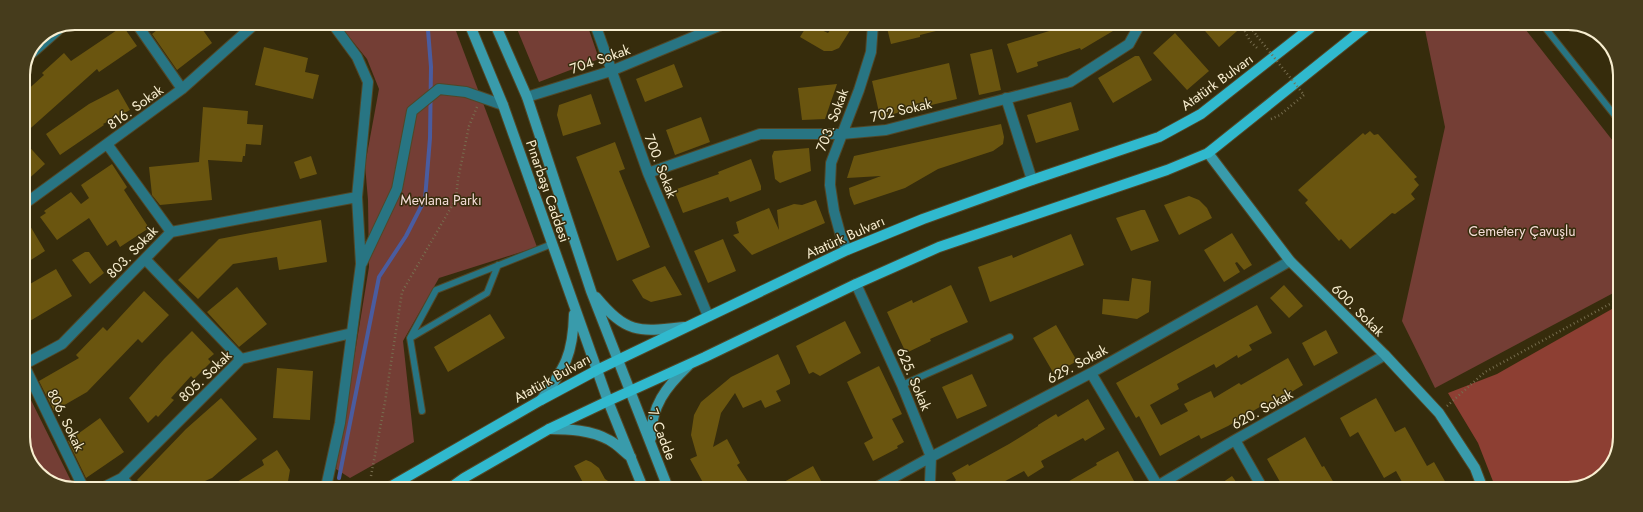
<svg xmlns="http://www.w3.org/2000/svg" width="1643" height="512" font-family="Jost,sans-serif">
  <style>
    .green { fill: #743e35 }
    .forest { fill: #8d3f33 }
    .lines { fill: none; stroke-linecap: round; stroke-linejoin: round }
    .stream { stroke: #4a5c9f; stroke-width: 4 }
    .building { fill: #6a550f }
    .lane-casing { stroke: #514727; stroke-width: 8 }
    .street-casing { stroke: #514727; stroke-width: 12 }
    .secondary-casing { stroke: #514727; stroke-width: 12 }
    .primary-casing { stroke: #514727; stroke-width: 12 }
    .path { stroke: #776d4e; stroke-width: 2.5; stroke-dasharray: 1 3; stroke-linecap: butt }
    .lane { stroke: #287583; stroke-width: 6 }
    .street { stroke: #287583; stroke-width: 10 }
    .secondary { stroke: #399bab; stroke-width: 10 }
    .primary { stroke: #30b9ce; stroke-width: 10 }
    .path-bridge { stroke: #776d4e; stroke-width: 2.5; stroke-dasharray: 1 3; stroke-linecap: butt }
    .labels { text-anchor: middle; stroke-width: 3; stroke-linejoin: round; paint-order: stroke }
    .street-label { font-size: 14px; fill: #f8eed0; stroke: #362c0c }
    .park-label { font-size: 14px; fill: #f4dcd7; stroke: #362c0c }
    .rim { fill: none; stroke: #f8eed0; stroke-width: 2 }
  </style>
  <rect width="100%" height="100%" fill="#362c0c"/>
  <path class="green" d="M338 23H453L537 247 439 278 403 341 414 442 350 478 336 469 369 267 368 200 365 165 379 89 367 59Z
    M515 24H587L599 59 539 82Z
    M1424 25H1522L1620 150 1619 290 1435 388 1402 321 1445 127Z
    M23 384 74 487H61L36 471 23 440Z"/>
  <path class="forest" d="M1619 305 1618 451 1600 478 1568 489H1496L1478 443 1448 393 1497 374Z"/>
  <g class="lines">
    <path class="stream" d="M339 478 379 277 406 236 425 199 430 138 431 67 428 30 425 23"/>
  </g>
  <path class="building" d="M166 23H198L212 43 177 70 152 34Z
    M808 24 828 33 835 24H854L839 48 832 51H824L800 37Z
    M886 24H947L948 28 920 35V37L891 44Z
    M1072 24H1109L1113 31 1081 50 1080 48 1037 62 1038 66 1017 73 1007 44Z
    M1199 24H1245L1219 47Z
    M123 26 137 46 99 72 97 69 23 135V94L44 75 42 73 64 53 71 61Z
    M1175 33 1209 71 1187 90 1153 53Z
    M264 47 308 58 305 72 319 75 313 99 255 85Z
    M992 49 1001 90 979 95 970 54Z
    M1135 56H1139L1152 80 1113 103 1098 78Z
    M949 63 957 99 880 117 872 81Z
    M674 64 683 87 645 102 636 79Z
    M837 84 825 119 802 120 798 88Z
    M118 89 130 110 103 124 104 125 60 155 46 134 89 104Z
    M591 94 601 124 563 136 557 115 559 105Z
    M1071 102 1079 130 1036 143 1027 115Z
    M203 107 248 111 247 124 263 125 261 145 246 144 245 156H243L242 162 208 160 212 200 160 205 152 195 149 167 199 162Z
    M701 117 710 142 675 155 666 130Z
    M1001 124 1004 137 1003 144 993 151 938 169 905 188 854 205 850 195 849 188 881 176 847 178 854 156Z
    M1370 131 1374 135 1378 134 1417 177 1414 179 1419 185 1411 194 1415 199 1395 214 1392 213 1350 249 1341 239 1339 241 1305 203 1308 200 1298 190 1363 133 1365 135Z
    M23 140 45 164 23 184Z
    M615 142 625 169 619 171 650 247 617 261 576 157Z
    M809 148 811 171 780 183 775 179 772 156 774 151Z
    M311 156 317 174 300 179 294 162Z
    M751 159 761 186V190L730 202 728 197 683 213 674 190 719 174 718 172Z
    M112 164 127 187 124 190 149 228 120 247 116 240 107 246 89 218 57 240 40 217 46 213 44 211 71 192 81 204 89 198 81 185Z
    M1189 196 1199 200 1207 208 1212 218 1179 235 1164 205Z
    M816 200 825 223 752 255 733 235 739 233 736 222 769 208 779 230 777 210 794 204 802 205Z
    M1141 210H1145L1159 241 1131 251 1116 218Z
    M23 214 45 251 23 265Z
    M321 220 327 262 279 270 277 257 233 264 198 299 178 280 219 239Z
    M1232 233 1252 265 1244 270 1237 262 1235 263 1240 272 1224 282 1204 250Z
    M1071 234 1084 265 990 302 978 267 1012 255 1013 258Z
    M723 239 736 271 708 283 694 251Z
    M85 252H89L104 273 90 284 72 260Z
    M665 266 682 295 651 302 643 298 632 280Z
    M56 269 72 296 23 325V288Z
    M1132 278 1151 281 1149 312 1137 319 1102 314 1103 299 1129 301Z
    M951 285 968 322 930 339 931 341 906 353 887 312 912 300 913 303Z
    M1284 285 1303 306 1289 318 1270 298Z
    M237 287 267 324 239 347 207 312Z
    M144 291 169 315 142 343 138 339 87 392 54 411 39 381 79 358 76 355 103 327 107 331Z
    M1257 305 1272 333 1249 345 1252 350 1238 358 1237 355 1216 368 1214 364 1177 384 1179 389 1150 405 1161 425 1188 411 1184 404 1211 391 1214 398 1239 383 1241 385 1288 358 1303 385 1265 408 1263 405 1228 426 1201 439 1199 435 1160 456 1139 416 1136 418 1116 383Z
    M490 314 505 338 448 372 434 347Z
    M845 321 861 353 820 376 813 372 809 374 796 346Z
    M1056 325 1077 361 1054 374 1033 338Z
    M1326 330 1338 353 1314 366 1302 343Z
    M192 331 214 354 208 359 211 362 194 379 191 376 171 398 174 400 158 417 156 415 148 423 129 398 164 359Z
    M778 354 790 380V384L776 391 781 401 765 408 761 400 743 408 735 393 721 413 713 447 727 439 740 463 737 465 752 488H706L690 459 697 456 691 435 694 415 701 402 731 377Z
    M879 366 902 414 892 419 904 442 897 446 898 448 873 461 864 443 873 438 847 382Z
    M277 368 313 371 310 420 273 418Z
    M972 374 987 406 957 419 942 387Z
    M221 398 257 439 212 478 191 487H145L137 480 186 429Z
    M1376 398 1395 432 1405 427 1427 466 1434 462 1446 483 1436 489H1406L1396 471 1384 478 1358 432 1350 437 1340 418Z
    M1088 399 1105 429 1085 441 1083 438 1041 461 1044 467 1028 477 1024 471 992 488H947L956 480 952 473 968 464 969 466 1009 444 1038 426V425L1056 414 1058 417Z
    M100 418 124 452 86 478 68 441Z
    M1305 437 1322 467 1324 466 1334 483 1324 489H1284L1267 459Z
    M277 450 290 470 287 487H229L264 465 262 460Z
    M1118 451 1134 481 1121 488H1057L1097 465 1096 463Z
    M586 460 591 462 599 468 605 479 619 488H586L574 466Z
    M813 466 825 488H773Z
    M1232 476 1241 489H1213Z"/>
  <g class="lines">
    <g class="lane-casing">
      <path id="lane" d="M1543 25 1620 122
        M412 337 487 293 498 265
        M902 385 1010 337
        M422 411 410 338 436 290 552 244"/>
    </g>
    <g class="street-casing">
      <path id="street" d="M136 23 182 89
        M595 24 648 173 708 316
        M32 53 58 30
        M527 97 611 71 724 24
        M1006 98 1032 180
        M107 144 171 232
        M648 173 760 134H842L886 130 1070 82 1129 44 1140 24
        M23 205 182 89 256 23
        M847 250 840 233 834 211 830 185 831 163 859 90 871 52 873 24
        M145 259 241 359
        M362 263 397 189 412 111 439 89 466 92 503 105
        M856 284 902 385 931 457 930 482 932 488
        M23 365 62 344 171 232 357 197
        M24 365 83 487
        M1091 373 1158 486
        M1235 440 1263 489
        M122 478 130 487
        M104 487 122 478 241 359 352 333
        M326 487 340 423 361 264 357 197 368 82 357 57 332 23
        M875 488 931 457 1091 373 1290 261
        M1154 488 1235 440 1385 355"/>
    </g>
    <g class="secondary-casing">
      <path id="secondary" d="M469 23 503 105 608 401 643 488
        M495 24 527 97 591 291 668 488
        M1208 153 1290 261 1385 355 1439 413 1475 468 1483 489
        M596 297C627 334 638 332 684 327
        M541 400C565 368 573 355 574 314
        M549 429C569 429 591 430 609 440 617 444 624 452 631 457
        M651 438C651 406 666 387 688 366"/>
    </g>
    <g class="primary-casing">
      <path id="primary" d="M388 488 541 400 597 370 847 250 923 219 1032 180 1159 137 1201 114 1314 25
        M450 488 464 478 549 429 608 401 705 357 856 284 939 247 1167 170 1208 153 1368 25"/>
    </g>
    <path class="path" d="M1241 24 1250 41 1258 49
      M1248 24 1257 36
      M1271 119 1280 115 1304 95
      M1447 406 1485 372 1619 299
      M371 476 385 402 402 292 456 199 458 179 469 126 477 107"/>
    <use href="#lane" class="lane"/>
    <use href="#street" class="street"/>
    <use href="#secondary" class="secondary"/>
    <use href="#primary" class="primary"/>
    <path class="path-bridge" d="M1257 36 1304 95"/>
  </g>
  <g class="labels">
    <g class="street-label">
      <text transform="translate(600 59) rotate(-19)" y="5">704 Sokak</text>
      <text transform="translate(1217 82) rotate(-36)" y="5">Atatürk Bulvarı</text>
      <text transform="translate(135 107) rotate(-36)" y="5">816. Sokak</text>
      <text transform="translate(901 110) rotate(-13)" y="5">702 Sokak</text>
      <text transform="translate(832 120) rotate(-69)" y="5">703. Sokak</text>
      <text transform="translate(661 166) rotate(69)" y="5">700. Sokak</text>
      <text transform="translate(548 191) rotate(71)" y="5">Pınarbaşı Caddesi</text>
      <text transform="translate(845 237) rotate(-24)" y="5">Atatürk Bulvarı</text>
      <text transform="translate(132 252) rotate(-46)" y="5">803. Sokak</text>
      <text transform="translate(1358 310) rotate(45)" y="5">600. Sokak</text>
      <text transform="translate(1077 364) rotate(-28)" y="5">629. Sokak</text>
      <text transform="translate(205 376) rotate(-44)" y="5">805. Sokak</text>
      <text transform="translate(552 378) rotate(-29)" y="5">Atatürk Bulvarı</text>
      <text transform="translate(914 379) rotate(67)" y="5">625. Sokak</text>
      <text transform="translate(1262 409) rotate(-29)" y="5">620. Sokak</text>
      <text transform="translate(66 420) rotate(64)" y="5">806. Sokak</text>
      <text transform="translate(662 434) rotate(69)" y="5">7. Cadde</text>
    </g>
    <g class="park-label">
      <text x="441" y="205">Mevlana Parkı</text>
      <text x="1522" y="236">Cemetery Çavuşlu</text>
    </g>
  </g>
  <path d="M0 0H1643V512H0ZM75 30H1568A45 45 0 0 1 1613 75V437A45 45 0 0 1 1568 482H75A45 45 0 0 1 30 437V75A45 45 0 0 1 75 30Z" fill="#463c1c" fill-rule="evenodd"/>
  <path class="rim" d="M75 30H1568A45 45 0 0 1 1613 75V437A45 45 0 0 1 1568 482H75A45 45 0 0 1 30 437V75A45 45 0 0 1 75 30Z"/>
</svg>
